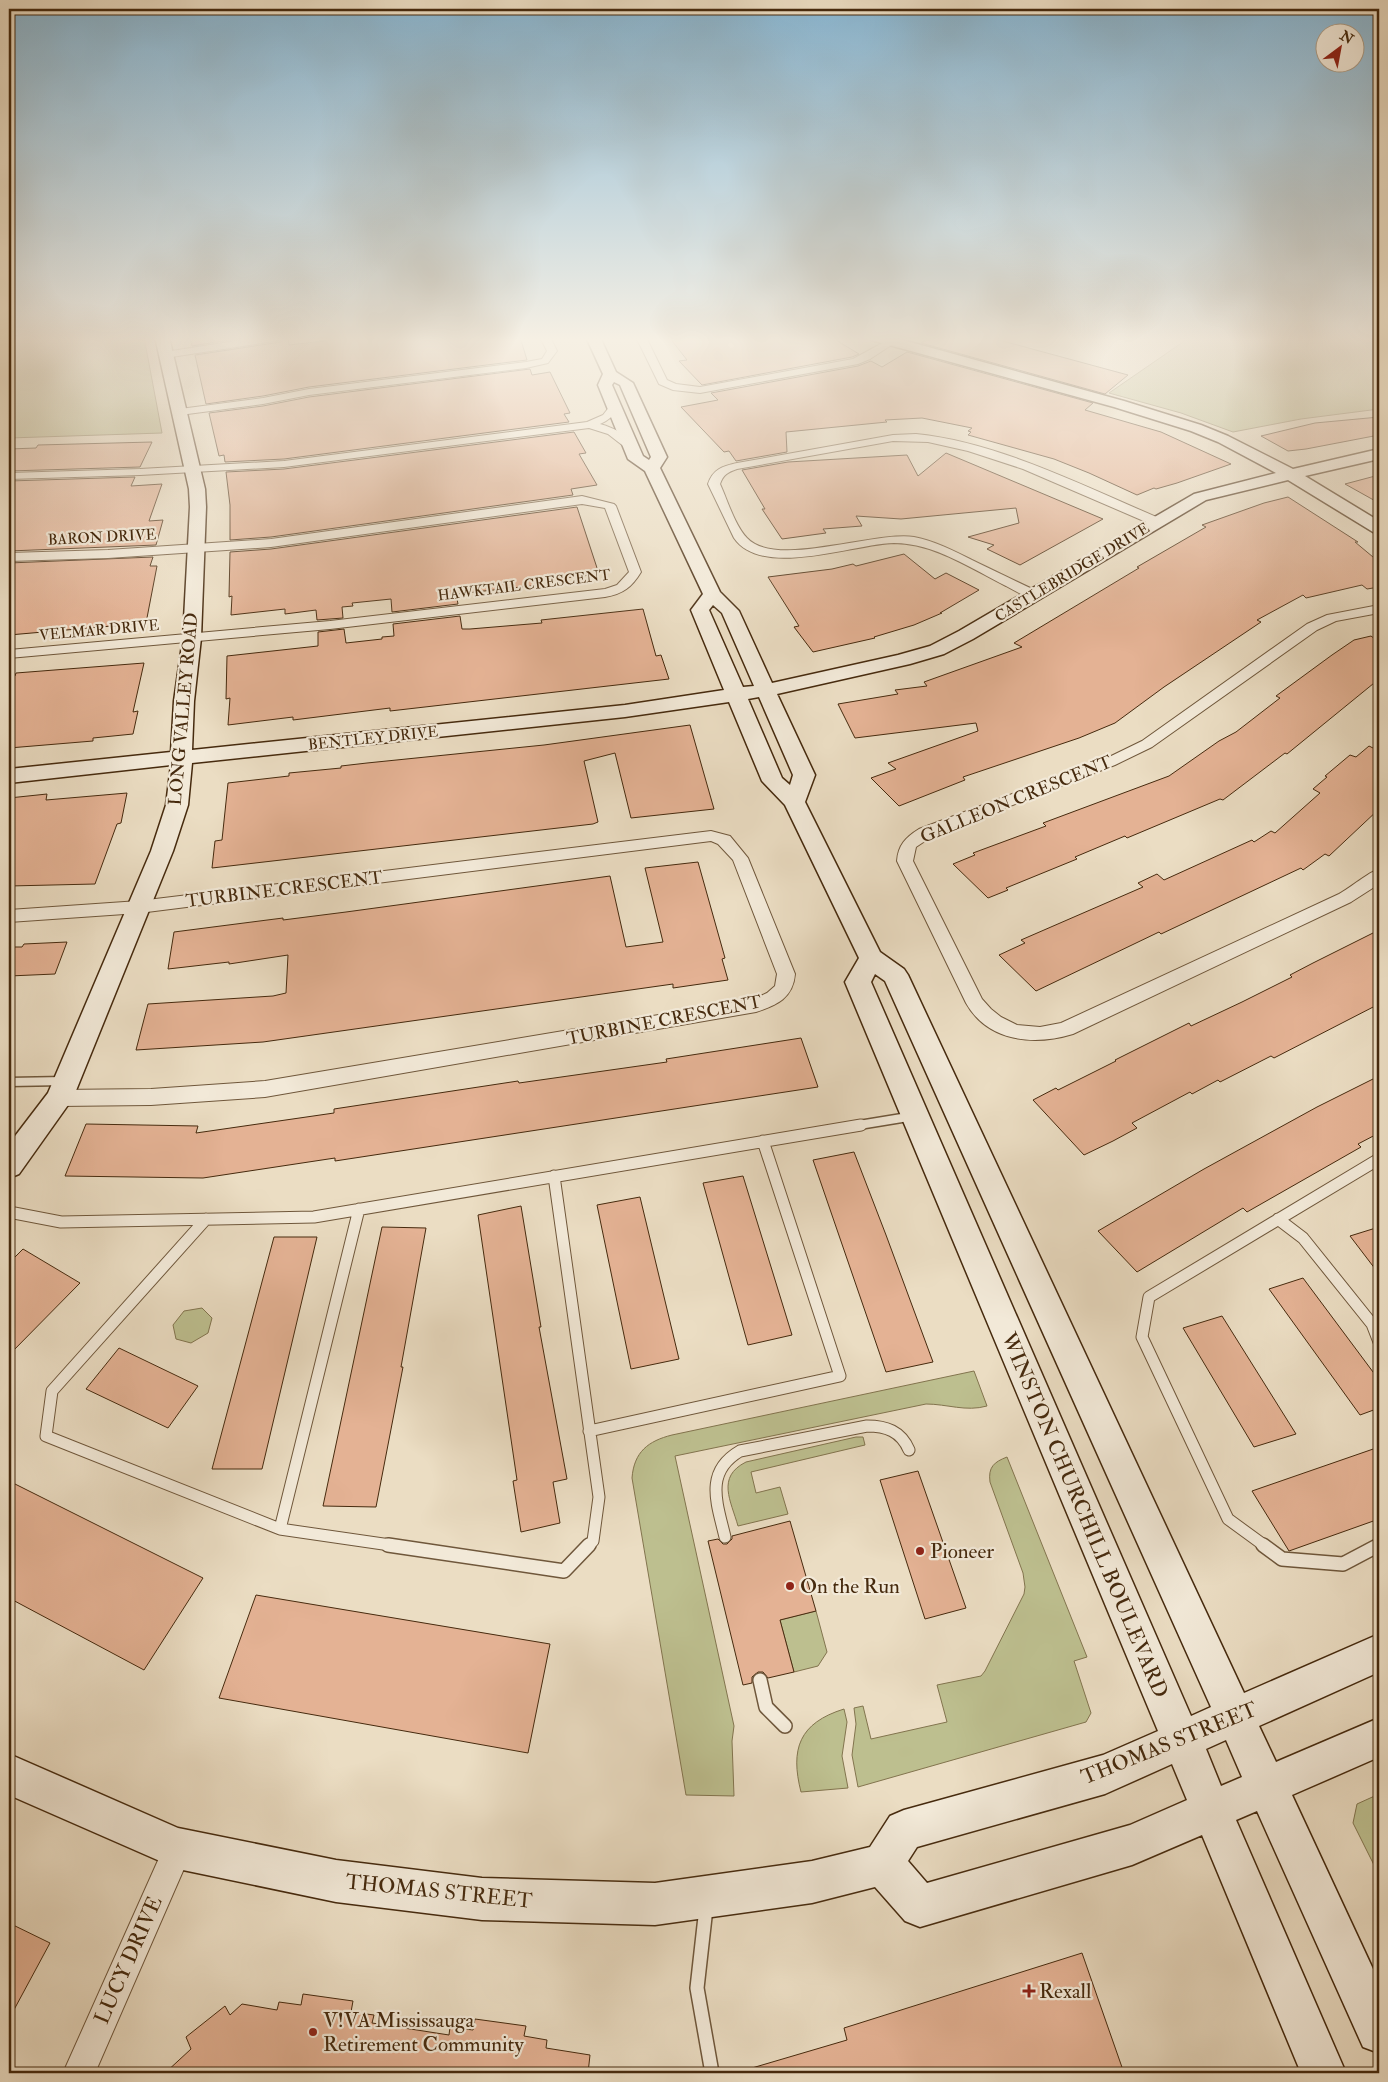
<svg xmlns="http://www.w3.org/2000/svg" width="1388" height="2082" font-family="'IM FELL Double Pica',serif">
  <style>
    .green { fill: #bdbf8f; stroke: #82744e }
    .building { fill: #e4b294; stroke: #462a0e }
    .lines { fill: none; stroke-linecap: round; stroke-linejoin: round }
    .lane-far2-casing { stroke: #6f573b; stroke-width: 11 }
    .lane-far1-casing { stroke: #6f573b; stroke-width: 13 }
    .lane-casing { stroke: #6f573b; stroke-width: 16 }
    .street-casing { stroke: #6f573b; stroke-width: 2 }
    .secondary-casing { stroke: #462a0e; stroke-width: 3 }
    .lane-far2 { stroke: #f2e9d8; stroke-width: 8 }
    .lane-far1 { stroke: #f2e9d8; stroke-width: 11 }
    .lane { stroke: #f2e9d8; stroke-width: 13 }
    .street { fill: #f2e9d8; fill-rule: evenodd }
    .secondary { fill: #f2e9d8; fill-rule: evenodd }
    .poi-dot { fill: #8f2418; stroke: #f2e9d8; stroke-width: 2 }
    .labels { text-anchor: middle; stroke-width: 4.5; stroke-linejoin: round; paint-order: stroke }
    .far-street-label { font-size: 15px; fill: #462a0e; stroke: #f2e9d8 }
    .street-label { font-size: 18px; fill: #462a0e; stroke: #f2e9d8 }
    .near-street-label { font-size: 21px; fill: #462a0e; stroke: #f2e9d8 }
    .near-poi-label { font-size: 21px; fill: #462a0e; stroke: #f2e9d8; text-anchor: start }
  </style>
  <rect width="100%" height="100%" fill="#ebddc3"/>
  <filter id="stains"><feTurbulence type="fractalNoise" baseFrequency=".004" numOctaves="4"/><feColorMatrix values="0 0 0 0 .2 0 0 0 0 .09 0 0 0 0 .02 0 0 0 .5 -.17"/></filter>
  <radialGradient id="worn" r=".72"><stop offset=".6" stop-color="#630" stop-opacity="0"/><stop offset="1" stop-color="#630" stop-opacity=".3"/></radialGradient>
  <path class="green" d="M9 337H144L162 433 9 438Z
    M1187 337H1379V409L1301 419 1233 432 1181 413 1109 393 1183 342Z
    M202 1308 212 1318 208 1333 191 1343 176 1339 173 1325 184 1311Z
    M974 1371 987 1406C966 1412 947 1404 926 1404L675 1456 734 1726 732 1741 734 1796 686 1795 632 1478C634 1452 648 1441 672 1435Z
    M856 1437H863L865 1445 751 1472 756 1493 780 1487 788 1514 738 1526C731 1501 716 1477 746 1462Z
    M1007 1457 1087 1657 1074 1661 1091 1713 1086 1722 858 1787 852 1755 856 1724 854 1708 863 1706 871 1739 947 1722 937 1685 981 1676 985 1671 1024 1594 1025 1587 1023 1573 990 1482C988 1467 994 1462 1007 1457Z
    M816 1611 827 1652 818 1666 794 1672 780 1620Z
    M844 1709 847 1722 842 1756 848 1788 801 1792C790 1749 799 1723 844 1709Z
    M1379 1794V1875L1353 1823 1357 1804Z"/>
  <path class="building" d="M190 337H247L192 346Z
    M288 337 289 345 358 337H520L527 360 309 387 263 396 206 404 195 355 281 342Z
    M669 337H831L859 354 852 357 702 385 679 361 687 360Z
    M930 337H988L1128 375 1105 394 921 343Z
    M907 352 1093 403 1085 410 1161 432 1231 464 1177 483 1156 489 1154 488 1137 495 1089 473 1054 459 968 435 971 432 968 431 972 428 922 418 885 420 887 422 786 432 787 452 736 461 729 451 724 452 681 407 718 400 711 393 858 366 871 361 882 367Z
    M530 369 532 375 550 372 570 413 564 414 569 422 284 459 225 462 224 455 219 456 209 413 263 406 309 397Z
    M1379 417V435L1306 449 1288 451 1261 436 1315 423Z
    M574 432 586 453 579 454 597 485 571 489 573 495 271 537 230 540V505L226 472 284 469Z
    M152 442 140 467 9 471V449L36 448 38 445Z
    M946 453 1103 519 1020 565 987 549 994 545 968 537 1019 523 1016 508 901 519 856 516 862 526 823 529 826 533 782 539 762 509H765L742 470 788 462 907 455 918 476Z
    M1379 475V503L1345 484Z
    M135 477 131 486 162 484 149 521 163 520 156 545 9 551V481Z
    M1288 497 1358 542H1355L1379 562V587L1367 589 1362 585 1306 598 1303 595 1257 620 1261 622 1164 687 1115 723 1079 738 963 777 965 780 899 806 871 778 896 769 888 763 978 731 976 723 855 738 838 704 898 694 895 690 927 686 924 682 1022 647 1014 643 1139 568 1137 567 1206 527 1202 525 1264 503Z
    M577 507 599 574 539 581 540 585 456 594 458 604 392 612 391 599 352 603 353 606 342 607 343 618 317 620 316 610 285 614V609L231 615 232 596 229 597 230 552 271 549Z
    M904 554 935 579 946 573 979 590 940 613H942L914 625 874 637 875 638 813 652 794 627 799 626 768 577 832 569 853 564 856 566Z
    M153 557 150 566H157L146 623 9 635V563Z
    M643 609 656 656 661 655 669 679 390 711V708L293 720V717L228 725 230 698 226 699 227 656 318 646V632L344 629 346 643 382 639V637L394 636 393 624 460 616 462 629H470L542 623 541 620Z
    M1371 636 1379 642V679L1287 754 1285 753 1223 800 1220 799 1127 838 1125 836 1075 857 1077 859 1006 888 1008 890 988 898 953 864 975 855 973 853 1046 826 1043 823 1169 776 1219 741 1236 732 1280 698 1276 696 1332 655 1354 640Z
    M144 663 133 712 138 711 133 734 93 738V741L9 748V676H15L16 673Z
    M690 725 714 809 631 818 615 753 584 761 598 822 593 824 212 868 215 841 222 840 228 783 289 776V773L341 768V766L367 763 544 745Z
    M1369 746 1379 751V809L1329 856 1325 854 1303 870 1301 868 1161 934 1159 932 1036 991 999 955 1025 943 1021 940 1143 887 1138 883 1157 874 1164 880 1252 840 1254 842 1271 831 1275 833 1320 793 1313 789 1327 777 1325 776 1350 755 1356 757Z
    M127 793 121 823 117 824 95 884 9 886V798L47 794 46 800Z
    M698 862 725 958 722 959 728 980 673 988V984L263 1042 136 1050 148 1004 273 996 286 993 288 955 229 964V962L168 969 174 932 283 918V920L346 912 610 876 626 947 663 942 645 868Z
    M1379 930V1004L1274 1058 1271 1056 1220 1082 1218 1080 1192 1094 1190 1092 1132 1123 1137 1128 1113 1141 1084 1155 1033 1100 1056 1088 1058 1090 1116 1061 1115 1060 1189 1023 1191 1026 1242 1002 1292 977 1290 975 1313 963Z
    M67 942 55 974 9 976V947H22L24 944Z
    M801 1038 818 1087 335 1161V1158L203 1178 65 1176 86 1124 198 1126 196 1133 334 1113V1109L518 1081 519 1083 667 1062 666 1059Z
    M1379 1076V1133L1358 1144 1361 1147 1247 1212 1243 1208 1137 1272 1098 1231 1204 1169 1317 1107Z
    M854 1152 886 1235 933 1362 886 1372 813 1160Z
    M743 1176 792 1335 748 1345 703 1183Z
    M640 1197 679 1359 631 1369 597 1205Z
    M521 1206 541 1327H539L567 1479 553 1482 560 1523 521 1532 513 1481 517 1480 478 1215Z
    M382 1227 426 1228 401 1367H403L376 1507 323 1506Z
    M1379 1227V1274L1350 1236Z
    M274 1237H317L262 1469H212Z
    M23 1249 80 1283 9 1355V1263Z
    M1303 1278 1379 1380V1408L1360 1415 1269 1289Z
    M1222 1316 1296 1434 1254 1447 1183 1328Z
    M119 1348 198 1386 168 1428 86 1389Z
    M1379 1447V1519L1289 1551 1252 1491Z
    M918 1471 966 1608 925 1619 880 1480Z
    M9 1481 203 1578 144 1670 9 1598Z
    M790 1521 816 1611 780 1620 794 1672 768 1678 763 1672H758L752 1677V1683L743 1685 708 1541 718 1539 723 1544H727L732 1539V1536Z
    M256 1595 550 1644 528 1753 219 1698Z
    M9 1923 50 1943 9 2019Z
    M1082 1953 1124 2073H753L752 2068 847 2040 844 2028Z
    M303 1994 353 2001 351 2012 374 2015 372 2023 449 2035 450 2027 473 2030 475 2019 526 2026 524 2036 547 2040 546 2048 590 2055 588 2073H165L191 2049 186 2037 225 2006 230 2015 242 2004 277 2010 279 2002 301 2005Z"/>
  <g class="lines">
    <g class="lane-far2-casing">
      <path id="lane-far2" d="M9 1082 64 1081
        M853 1126 914 1116"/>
    </g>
    <g class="lane-far1-casing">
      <path id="lane-far1" d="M554 1176 599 1497 593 1541 588 1546
        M9 1212 61 1222 314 1217 861 1125
        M206 1219 52 1391 46 1436 280 1529 397 1546
        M1278 1219 1303 1238 1372 1324 1379 1342
        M589 1431 840 1376 763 1141
        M280 1529 359 1209
        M725 1537C717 1503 704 1472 740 1451L867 1426C886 1426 901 1431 909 1450
        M1265 1546 1228 1519 1142 1337 1149 1297 1379 1159
        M1377 1546 1379 1545"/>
    </g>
    <g class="lane-casing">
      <path id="lane" d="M388 1545 564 1571 589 1545
        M1263 1545 1282 1559 1343 1564 1379 1545
        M760 1680 766 1707 785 1726
        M706 1908 697 1988 712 2073"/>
    </g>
    <g class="street-casing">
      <path id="street" d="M261 337H286L281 340 165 358 160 355 165 352Z
        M540 337H550L557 351 548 363 526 368 309 395 263 404 180 415 175 412 180 409 263 398 309 389 526 362 542 359 547 351Z
        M636 337H646L667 380 676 384 700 387 853 359 888 340H894L896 342 870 359 858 364 700 393 673 390 659 384Z
        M614 405 619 408C613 416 609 420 600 424 614 428 626 434 635 446L634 448H626L608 434 589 428 284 467 140 475 9 479V473L140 469 284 461 587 422 603 415 610 406Z
        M916 434C998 442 1086 487 1161 519L1163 522 1157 526 1153 525 1023 469 968 451 928 442 893 441 737 469C728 472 723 475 720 484 727 499 735 526 747 538 776 569 873 531 914 537 935 541 954 551 974 561 995 571 1017 582 1039 592L1040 595 1039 598 1034 599C1024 596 1015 591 1006 586 972 569 934 543 894 543 853 544 762 579 734 538L708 484C713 469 723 466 737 463L893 435Z
        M582 496 614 504 616 506 641 572C632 587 623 594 605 597L330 629 9 658V650L330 621 605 589 617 585 629 572 605 508 582 504 271 547 108 558 9 561V553L108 550 271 539Z
        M1379 605V613L1336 621 1317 630 1152 747 1115 765 931 837 916 847 913 861 982 999 991 1009 1001 1017 1017 1025 1040 1027 1061 1023 1339 894C1350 888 1369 872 1379 869V884L1351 902 1073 1034C1034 1046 988 1042 966 1003L897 861C898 845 906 837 919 829L1105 759 1142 741 1307 624 1327 615Z
        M711 831 730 836 748 858 795 974C793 998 777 1005 756 1012L265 1097 151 1105 59 1106 52 1103 49 1098 52 1093 59 1090 151 1089 265 1081 754 999 767 993 775 986 777 974 733 860 718 844 711 841 139 913 9 922V910L139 901Z
        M178 1833 188 1838 193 1848 95 2073H63L168 1838Z"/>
    </g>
    <g class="secondary-casing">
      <path id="secondary" d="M155 337H169L205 489 206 507 201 638 194 701 192 750 625 705 724 690 691 610 703 594 645 471 628 459 598 385 603 374 586 337H600L616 372 633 383 667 457 660 468 720 592 739 611 772 683 898 655 930 646 959 631 1194 494 1276 473 1218 442 1191 431 1114 407 871 340 870 337H892L1124 401 1201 425 1228 436 1293 469 1379 449V459L1305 476 1379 521V533L1373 532 1288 480 1206 500 973 639 944 654 910 664 777 694 815 775 805 802 880 952 904 969 908 975 1244 1693 1379 1634V1672L1259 1726 1276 1762 1379 1718V1757L1292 1795 1379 1982V2053L1363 2047 1257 1811 1236 1820 1346 2073H1301L1202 1835 1132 1865 920 1927 905 1921 875 1887 812 1903 655 1925 482 1920 336 1902 178 1869 9 1795V1754L178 1828 336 1860 482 1878 655 1883 812 1861 870 1847 890 1816 904 1810 1103 1755 1158 1731 845 982 859 958 785 805 762 781 729 702 625 717 192 763 188 805 173 851 73 1098 19 1174 9 1178V1144L48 1093 151 851 166 805 171 765 9 783V769L171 752 174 701 183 638 190 507 189 489ZM614 382 620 385 651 457 649 460 643 456 612 385ZM713 605 722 613 754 686 743 687 709 610ZM759 697 793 775 790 785 782 778 748 699ZM875 974 885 981 1211 1707 1191 1716 871 982ZM1226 1740 1242 1777 1221 1786 1206 1749ZM1172 1764 1187 1800 1130 1825 927 1883 908 1861 917 1847 1105 1794Z"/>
    </g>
    <use href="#lane-far2" class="lane-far2"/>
    <use href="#lane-far1" class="lane-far1"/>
    <use href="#lane" class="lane"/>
    <use href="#street" class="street"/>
    <use href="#secondary" class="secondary"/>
  </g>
  <linearGradient id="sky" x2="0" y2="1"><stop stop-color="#88b7d4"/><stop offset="0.54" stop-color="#f6f0e4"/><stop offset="1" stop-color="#f6f0e4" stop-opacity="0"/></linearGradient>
  <rect width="1388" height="629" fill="url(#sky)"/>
  <g class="poi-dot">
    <circle cx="920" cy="1551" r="5"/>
    <circle cx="790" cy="1586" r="5"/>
    <path d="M1026.5 1983.5h5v5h5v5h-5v5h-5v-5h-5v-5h5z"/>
    <circle cx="313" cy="2032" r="5"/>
  </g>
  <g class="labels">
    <g class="far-street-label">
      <text transform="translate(102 537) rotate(-3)" y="5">BARON DRIVE</text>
      <text transform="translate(1072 572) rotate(-31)" y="5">CASTLEBRIDGE DRIVE</text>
      <text transform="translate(524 585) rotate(-7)" y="5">HAWKTAIL CRESCENT</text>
      <text transform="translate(99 630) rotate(-5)" y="5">VELMAR DRIVE</text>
      <text transform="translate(373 738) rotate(-6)" y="5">BENTLEY DRIVE</text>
    </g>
    <g class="street-label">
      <text transform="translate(183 709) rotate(-85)" y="6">LONG VALLEY ROAD</text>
      <text transform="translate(1016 799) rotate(-22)" y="6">GALLEON CRESCENT</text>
      <text transform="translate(284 889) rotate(-7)" y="6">TURBINE CRESCENT</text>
      <text transform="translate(664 1020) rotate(-11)" y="6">TURBINE CRESCENT</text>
    </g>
    <g class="near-street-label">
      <text transform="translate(1085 1515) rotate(67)" y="7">WINSTON CHURCHILL BOULEVARD</text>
      <text transform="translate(1169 1743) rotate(-22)" y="7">THOMAS STREET</text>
      <text transform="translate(439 1891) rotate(6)" y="7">THOMAS STREET</text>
      <text transform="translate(128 1960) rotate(-66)" y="7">LUCY DRIVE</text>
    </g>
    <g class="near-poi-label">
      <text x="930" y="1558">Pioneer</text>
      <text x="800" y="1593">On the Run</text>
      <text x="1039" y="1998">Rexall</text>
      <text x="323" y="2027">V!VA Mississauga<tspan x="323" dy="24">Retirement Community</tspan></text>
    </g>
  </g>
  <rect width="1388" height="2082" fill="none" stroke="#ebddc3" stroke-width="30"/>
  <rect x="10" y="10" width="1368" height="2062" fill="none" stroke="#462a0e" stroke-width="2.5"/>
  <rect x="15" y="15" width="1358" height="2052" fill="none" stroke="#462a0e"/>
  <g transform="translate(1340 48) rotate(32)"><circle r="24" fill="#f2e9d8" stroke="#ad9d87"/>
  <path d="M0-4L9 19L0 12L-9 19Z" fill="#8f2418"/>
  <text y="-8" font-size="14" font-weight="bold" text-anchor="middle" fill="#462a0e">N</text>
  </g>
  <rect width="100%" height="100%" filter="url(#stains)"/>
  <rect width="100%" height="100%" fill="url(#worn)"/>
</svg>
